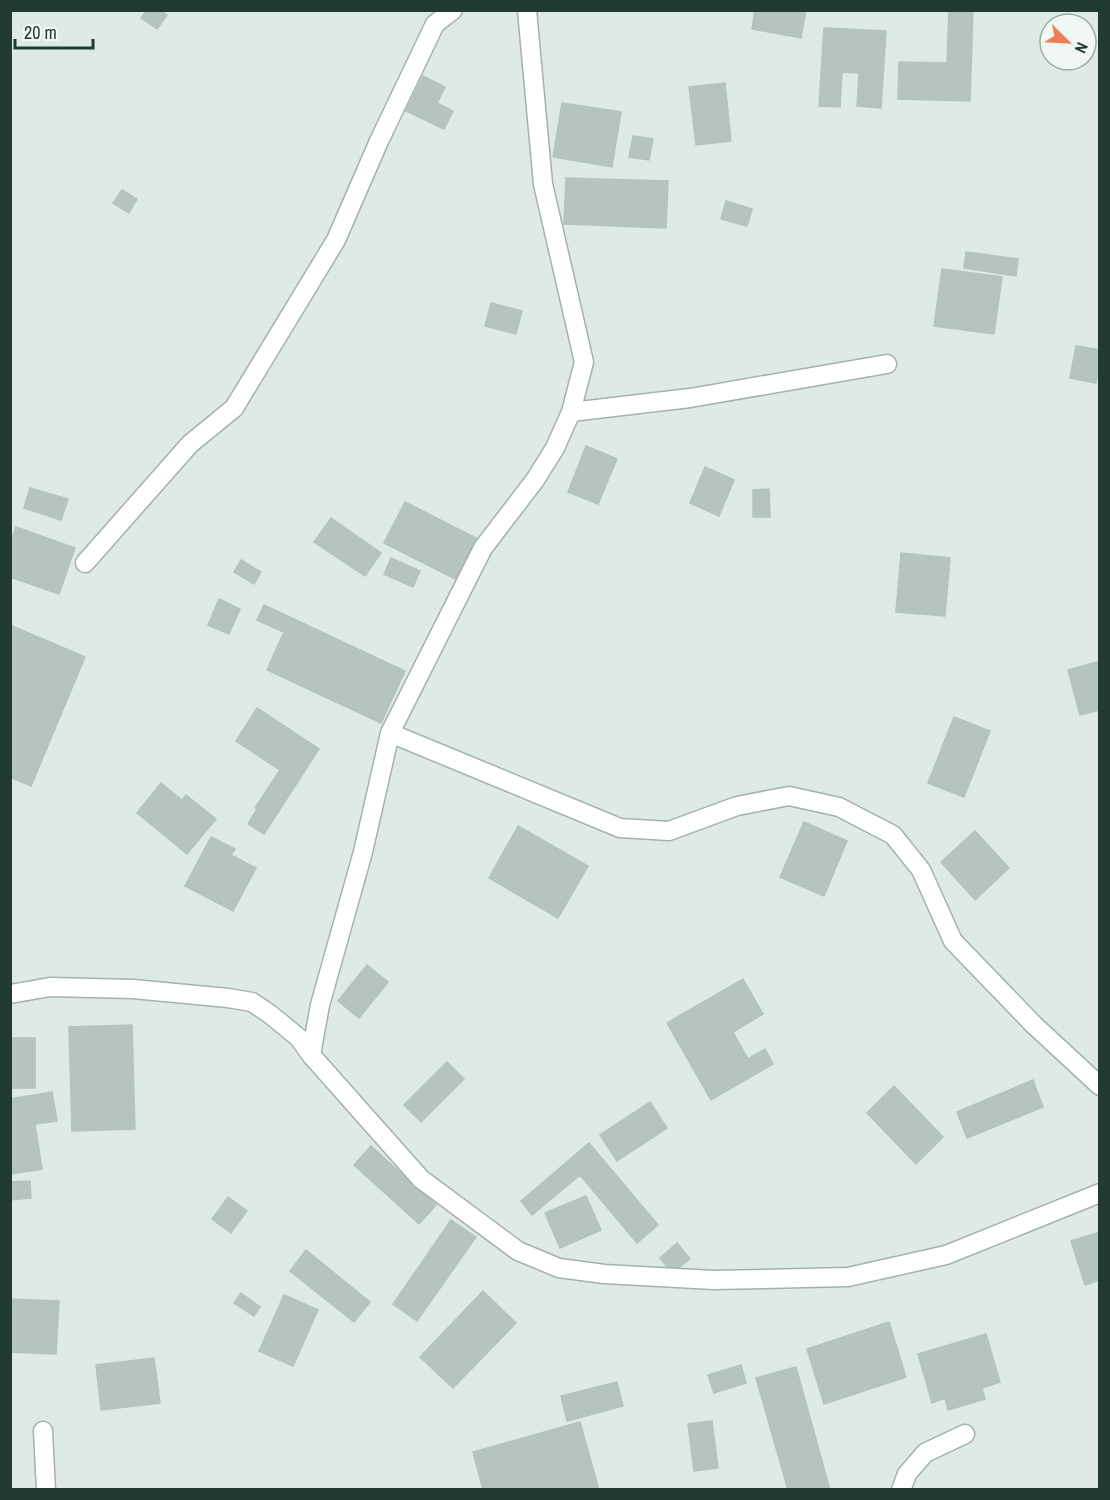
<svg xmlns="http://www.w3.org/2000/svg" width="1110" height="1500" font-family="'Archivo Narrow',sans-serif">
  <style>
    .building { fill: #b5c5be; stroke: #b2c4bc; stroke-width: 1.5 }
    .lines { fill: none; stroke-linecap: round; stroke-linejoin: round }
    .minor-casing { stroke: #a2b2ad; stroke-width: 21 }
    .minor { stroke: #fff; stroke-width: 18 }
  </style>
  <rect width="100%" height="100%" fill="#dfeae6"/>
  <path class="building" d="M147 10H160L167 15 157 29 141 18Z
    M755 10H806L801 38 752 29Z
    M949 10H973L970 101 898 99 899 62 947 63Z
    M824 28 886 31 881 108 857 106 859 73 842 72 840 107 819 106Z
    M423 76 445 87 437 103 453 111 444 129 406 111Z
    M725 83 731 141 696 145 689 87Z
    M562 103 621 112 612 167 553 157Z
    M633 136 653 139 649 160 629 157Z
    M566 178 668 181 666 228 564 224Z
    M122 190 137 199 129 213 113 203Z
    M726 201 752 209 747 226 721 219Z
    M966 252 1018 259 1016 276 964 268Z
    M942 269 1002 277 994 334 934 326Z
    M491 303 522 311 516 334 485 326Z
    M1076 346 1100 350V360L1096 383 1070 378Z
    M586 446 617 459 598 504 568 492Z
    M705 467 734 480 719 516 690 503Z
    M30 488 68 499 61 520 24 508Z
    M769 489 770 517H753V490Z
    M405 502 482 541 461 582 384 543Z
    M331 518 381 553 365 576 314 542Z
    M16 527 75 548 59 594 10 577V544Z
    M901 553 950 558 945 616 896 612Z
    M391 558 420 571 413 587 384 574Z
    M241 560 261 572 254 584 234 572Z
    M219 599 240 609 229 634 208 625Z
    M264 605 405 671 381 723 267 670 284 632 257 620Z
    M12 626 85 657 31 786 10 777Z
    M1100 661V710L1080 715 1068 670Z
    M257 708 319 749 264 834 248 824 257 809 255 808 280 770 236 741Z
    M954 717 990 731 964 797 928 783Z
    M161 783 182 800 186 795 216 819 187 854 137 813Z
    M804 822 847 841 824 896 780 877Z
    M518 826 588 866 558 918 489 878Z
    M975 831 1009 868 975 900 941 862Z
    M211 837 235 849 231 855 256 868 233 911 185 886Z
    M367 965 388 982 359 1018 338 1001Z
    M743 979 763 1014 733 1032 748 1059 765 1049 773 1064 711 1100 667 1023Z
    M132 1025 135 1129 72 1131 69 1027Z
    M10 1038H35V1088H10Z
    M447 1062 464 1079 421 1122 404 1105Z
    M1033 1080 1043 1107 967 1138 957 1112Z
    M894 1086 943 1137 916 1164 867 1113Z
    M52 1092 57 1121 35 1124 42 1169 10 1174V1099Z
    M650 1102 667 1128 617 1161 600 1135Z
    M589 1143 658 1225 637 1243 580 1175 532 1215 521 1201Z
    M371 1146 436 1205 419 1224 354 1165Z
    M30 1181 31 1198 10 1200V1182Z
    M586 1196 601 1230 560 1248 545 1213Z
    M228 1197 247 1211 231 1233 212 1219Z
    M451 1220 476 1237 417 1321 393 1304Z
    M1100 1232V1280L1085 1285 1071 1241Z
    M677 1243 690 1259 672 1273 660 1258Z
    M306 1250 370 1302 354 1322 290 1271Z
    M483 1291 516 1323 453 1388 420 1357Z
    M241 1293 260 1307 254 1316 234 1303Z
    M284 1295 318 1310 293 1366 259 1351Z
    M10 1299 59 1301 56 1354 10 1352Z
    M889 1322 906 1377 824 1404 807 1349Z
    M986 1334 1000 1382 982 1388 985 1399 948 1410 945 1398 932 1403 918 1354Z
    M154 1358 160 1403 101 1410 96 1365Z
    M741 1365 746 1383 714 1393 708 1375Z
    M796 1367 830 1490H788L756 1378Z
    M617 1382 623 1406 567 1421 561 1396Z
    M712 1421 718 1468 694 1471 688 1424Z
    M580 1422 599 1490H483L473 1452Z"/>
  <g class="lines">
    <g class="minor-casing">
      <path id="minor" d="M571 412 690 398 887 364
        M85 563 190 444 234 408 336 240 379 141 435 24 453 10
        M390 733 620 828 669 831 737 806 789 796 839 807 893 835 921 870 953 941 1034 1025 1100 1086
        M10 994 50 987 133 989 228 998 252 1002 271 1015 299 1038 311 1055 421 1179 518 1251 559 1268 604 1274 714 1280 848 1277 946 1255 1100 1193
        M311 1055 320 1005 363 852 390 733 483 548 535 480 555 448 571 412 584 362 543 184 527 10
        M43 1431 46 1490
        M901 1490 907 1474 925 1453 965 1434"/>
    </g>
    <use href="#minor" class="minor"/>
  </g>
  <rect width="1110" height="1500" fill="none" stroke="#213a33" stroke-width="24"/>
  <g transform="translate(1068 42) rotate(114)"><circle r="28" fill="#f0f7f3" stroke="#9daba6" stroke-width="1.5"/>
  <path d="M0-4.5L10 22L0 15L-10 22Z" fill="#ef7f59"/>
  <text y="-9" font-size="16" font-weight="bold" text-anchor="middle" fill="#213a33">N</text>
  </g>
  <path d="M15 39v9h78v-9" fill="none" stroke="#213a33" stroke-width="3"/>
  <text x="24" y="39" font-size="18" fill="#213a33" stroke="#f0f7f3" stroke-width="4.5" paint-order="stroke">20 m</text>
</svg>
